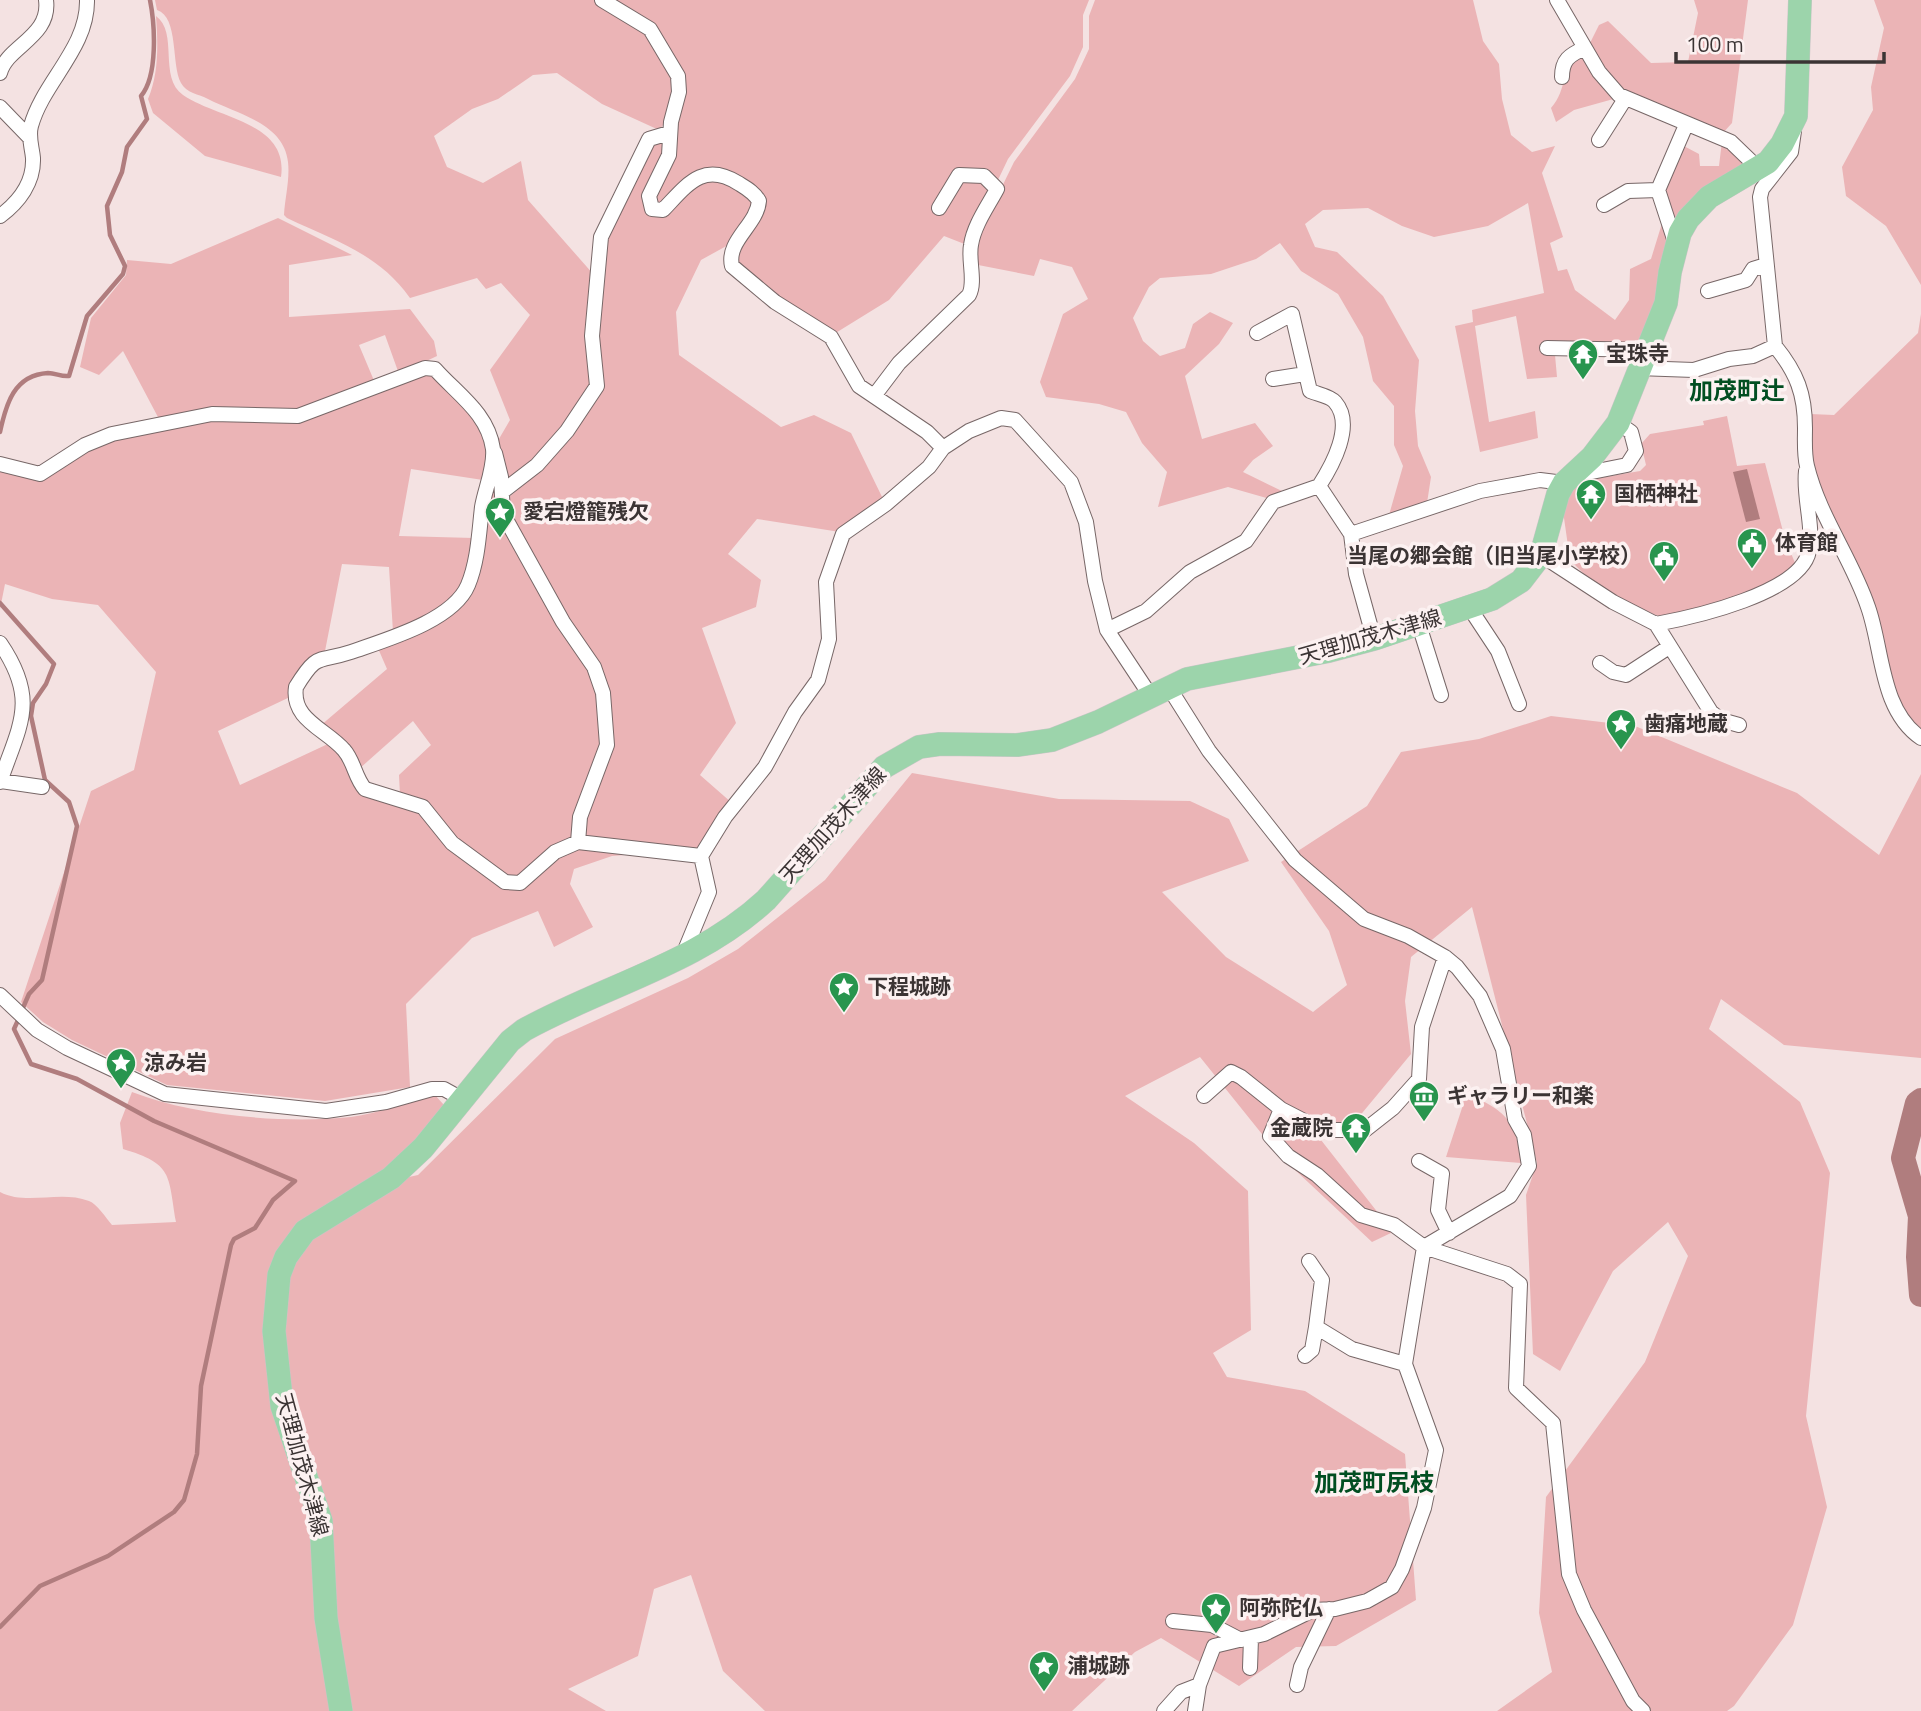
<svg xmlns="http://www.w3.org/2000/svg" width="1921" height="1711" font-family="'Titillium Web','Noto Sans JP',sans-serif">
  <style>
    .green { fill: #ebb4b6 }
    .water { fill: #b07d7e }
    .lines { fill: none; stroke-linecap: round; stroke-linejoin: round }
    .stream { stroke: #b07d7e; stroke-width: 4.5 }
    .river { stroke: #b07d7e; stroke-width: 24 }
    .minor-casing { stroke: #776767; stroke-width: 16 }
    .primary-casing { stroke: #c8c6c6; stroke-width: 24 }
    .minor { stroke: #fff; stroke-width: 14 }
    .primary { stroke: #9cd4ab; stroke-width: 23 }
    .labels { text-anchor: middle; stroke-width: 7; stroke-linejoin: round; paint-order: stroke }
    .poi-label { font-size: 21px; font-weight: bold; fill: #3b3434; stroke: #fcf1f1; text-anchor: start }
    .street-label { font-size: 21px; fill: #3b3434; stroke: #fcf1f1 }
    .quarter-label { font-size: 24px; font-weight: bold; fill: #014e21; stroke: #fcf1f1 }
  </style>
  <rect width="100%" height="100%" fill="#f4e2e2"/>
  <path class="green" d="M155 0H596C609 7 628 14 638 25 665 52 690 96 659 130L602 104 557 73 533 75 498 99 472 109 434 136 447 167 483 183 521 161 528 200 594 275V379L579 408 518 477 505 480 496 444 510 420 490 370 530 315 501 283 486 289 477 278 410 298C378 253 335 241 287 218L284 215C285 198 290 179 288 162 284 123 237 114 208 99 199 94 186 93 181 83 171 65 179 17 157 10Z
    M608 0H1089L1083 15V47L1070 76 1008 159 967 245 944 236 889 300 834 334 805 317 736 263 735 259 761 213 724 170 661 207 653 203 670 167 676 61Z
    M1095 0H1473L1483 41 1499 64 1502 99 1511 135 1532 152 1555 146 1542 173 1563 237 1550 243 1558 271 1567 269 1575 290 1615 320 1629 300 1630 269 1651 259 1663 220 1671 240 1644 342 1554 344 1557 377 1527 379 1516 316 1475 326 1489 422 1535 411 1538 438 1480 452 1455 326 1473 322 1472 310 1544 293 1528 203 1488 226 1434 237 1402 226 1368 208 1323 210 1305 224 1315 247 1337 252 1383 296 1419 360 1415 411 1418 446 1431 477 1427 503 1389 515 1403 466 1394 445V406L1373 381 1363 337 1338 294 1301 271 1280 243 1256 259 1211 274 1160 278 1149 287 1133 318 1143 341 1160 356 1185 348 1193 324 1210 312 1233 323 1219 344 1185 376 1202 439 1255 423 1273 446 1253 460 1243 472 1284 492 1270 499 1228 487 1158 507 1167 472 1142 443 1126 412 1099 404 1046 397 1040 382 1063 314 1088 299 1072 267 1040 259 1034 276 973 264V246L1014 162 1075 79 1089 49V16Z
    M1694 0H1748L1732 123 1722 134 1626 96 1588 47 1599 25 1608 21 1651 63 1688 62 1698 13Z
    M1874 0H1921V285L1886 226 1846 196 1842 167 1873 110 1871 87 1884 28Z
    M156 16C179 33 158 77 183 95 218 119 289 122 281 177L205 156 153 113 148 99C159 73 158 44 156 16Z
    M1584 53 1617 98 1574 110 1556 122 1551 108C1569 88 1558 69 1584 53Z
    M661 139 665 142 661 163 643 200 651 215 661 217 698 184 721 179 752 198V210L730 244 701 260 676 312 679 355 781 427 814 415 851 433 884 501 840 532 757 519 728 554 761 580 756 607 702 628 736 723 700 775 732 803 699 849 644 847 584 835 585 817 611 714 567 620 507 513V499L541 469 602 388 597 336 606 239 653 143Z
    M1722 141 1748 160 1674 228 1663 182 1680 144 1699 154 1700 166H1719Z
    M278 218 352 255 289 265V317L410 309 434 341 437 356 399 374 385 335 359 345 375 383 308 409 159 419 123 351 99 375 80 367 91 318 126 275 127 260 171 264Z
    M1921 314V732L1907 716 1895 690 1812 464 1810 414 1834 415 1918 333Z
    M426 372 433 373 475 415 489 449 483 480 411 469 399 536 474 538 464 586 442 609 393 632 389 567 342 564 325 651 315 656 290 697 218 731 240 785 330 743 342 754 357 788 421 810 504 886 578 846 637 854 612 856 574 869 570 884 593 927 554 947 538 911 472 938 406 1004 410 1087 325 1101 167 1085 72 1040 43 1022 21 1002 91 791 134 770 156 672 98 605 52 599 5 584 0 609V468L29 478 98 444 212 418 288 421Z
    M1727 416 1737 466 1765 463 1785 539 1798 570 1717 605 1665 619 1601 591 1570 560 1563 511 1568 497 1573 489 1588 480 1640 471 1646 465 1641 444 1650 434 1704 425 1703 421Z
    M495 466 498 506 590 669 599 695 604 733 574 841 526 875 507 878 400 795 399 775 431 745 413 721 359 769 320 726 387 669 377 646 459 606Z
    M1551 716 1635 726 1797 793 1879 855 1921 774V1058L1784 1045 1721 999 1709 1029 1800 1102 1830 1173 1806 1416 1827 1507 1793 1625 1734 1706 1727 1711H1497L1552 1672 1539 1613 1546 1497 1645 1362 1688 1256 1668 1222 1613 1271 1560 1371 1533 1354 1526 1195 1537 1163 1472 907 1411 957 1405 1001 1411 1054 1358 1118 1321 1140 1393 1232 1372 1242 1278 1154 1200 1057 1125 1096 1194 1143 1248 1191 1251 1330 1213 1353 1227 1377 1305 1391 1405 1454 1416 1600 1336 1646 1296 1647 1239 1686 1161 1638 1135 1652 1072 1711H765L723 1671 691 1575 654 1589 638 1656 568 1689 606 1711H347C331 1627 256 1325 294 1261 317 1223 372 1200 409 1177L418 1175 555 1039 688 978 738 949 825 880 912 773 1059 799 1190 801 1229 819 1249 861 1162 892 1226 957 1313 1012 1347 985 1329 931 1281 862 1367 806 1401 752 1479 739Z
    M1463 1090C1503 1112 1516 1115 1521 1163L1446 1157 1462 1108Z
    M132 1092C193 1116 286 1124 351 1117 379 1113 407 1103 434 1094L444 1105 402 1157 318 1213 267 1287 314 1515 336 1711H0V1192C27 1206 59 1190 89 1201 97 1204 106 1218 112 1225L176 1222C168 1174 173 1164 123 1149L120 1123Z"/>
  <path class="water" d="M1747 469 1760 519 1746 522 1733 472Z"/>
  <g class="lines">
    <path class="stream" d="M0 432C6 404 14 375 48 373 56 373 61 377 69 376L87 316 123 274 125 266 110 235 107 206 122 172 127 147 147 119 141 96C158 76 155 25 150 0
      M0 603 54 664 46 684 33 703 31 716 45 780 69 802 77 826 42 980 29 994 22 1010
      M0 1627 40 1586 108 1556 174 1512 184 1500 197 1454 201 1386 231 1245 234 1239 255 1228 273 1200 295 1181 154 1121 77 1079 31 1064 14 1029 19 1018"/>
    <path class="river" d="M1921 1100 1917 1103 1903 1158 1920 1216 1918 1257 1921 1295"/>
    <g class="minor-casing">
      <path id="minor" d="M602 0 650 29 678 76 679 92 671 122 669 155 649 196 652 209 663 210C687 185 703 161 738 183 746 188 754 192 759 201 757 225 726 241 732 266L775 302 831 337 859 386 927 432 943 448
        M1557 0 1599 72 1619 95 1731 142 1759 169
        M0 73C7 46 51 37 46 0
        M1562 77C1562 60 1569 55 1585 48
        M0 107 30 138
        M1599 140 1625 99
        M1604 205 1628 191 1658 190
        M0 216C19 202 34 182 33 158 32 147 28 137 31 126 43 82 88 48 87 0
        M1676 245 1658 190 1686 125
        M1708 291 1746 280 1753 269 1766 265
        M1257 333 1292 314 1310 391C1317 394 1330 396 1335 402 1355 425 1332 466 1319 486
        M1775 346 1760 197 1762 189 1791 152 1794 131
        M1547 348 1647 350
        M1637 368 1694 370 1729 359 1753 356 1775 346C1797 373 1805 394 1805 428 1805 440 1804 454 1807 466 1819 516 1852 559 1868 607 1883 649 1880 710 1921 738
        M1273 379 1305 374
        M874 396 899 363 969 295C976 282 968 260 971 245 974 225 988 206 997 189L984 176 959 175 939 208
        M495 453 501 477 503 514 563 622 594 667 603 693 607 745 580 817 578 842
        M0 464 40 474 85 445 112 434 212 414 298 416 425 368 435 369C457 394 488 413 493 449 495 467 485 489 482 507 479 533 478 561 468 585 453 621 385 640 351 652 318 663 318 651 296 687 291 720 326 729 344 750 354 761 355 778 365 789L423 807 452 843 505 882 520 883 555 852 578 842 701 856
        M502 492 537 465 567 431 597 386 592 336 601 237 649 139 669 133
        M1351 534 1480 491 1540 480 1564 483 1587 473 1627 465 1636 451 1631 432 1618 423
        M1541 555 1613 602 1656 624 1711 712 1721 720 1739 725
        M1469 607 1498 651 1519 704
        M1656 624C1694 617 1801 593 1809 551 1814 525 1803 497 1806 471
        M1419 625 1441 695
        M1107 630 1146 611 1190 572 1246 541 1273 502 1319 486 1351 534 1356 574 1374 639
        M0 643C39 700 20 724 0 782
        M1600 663 1613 672 1626 675 1669 647
        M1168 686 1209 751 1295 860 1364 919 1408 936 1445 957 1457 967 1480 996 1503 1049 1515 1119 1524 1135 1529 1166 1510 1196 1424 1247
        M0 781 42 787
        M683 955 709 892 701 856 725 817 765 767 795 712 818 680 829 639 826 582 843 534 886 504 929 467 943 448 969 431 1001 418 1015 420 1071 482 1086 522 1095 581 1107 630 1150 695
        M0 995 37 1030 67 1048 165 1094 326 1111 386 1102 432 1089H444L462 1099
        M1204 1096 1231 1072 1241 1077 1281 1109 1314 1126 1335 1130H1365L1393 1108 1419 1079 1422 1027 1445 957
        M1281 1109 1270 1136 1288 1156 1317 1175 1361 1215 1394 1225 1424 1247 1507 1274 1520 1284 1516 1388 1553 1423 1569 1574 1584 1610 1633 1701 1643 1711
        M1419 1161 1442 1174 1438 1210 1449 1233
        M1309 1261 1322 1280 1316 1327 1352 1349 1405 1364
        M1305 1356 1312 1350 1316 1327
        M1173 1621 1212 1625 1241 1640
        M1250 1668 1251 1638
        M1297 1685 1301 1667 1329 1609
        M1164 1711 1181 1692 1199 1685
        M1195 1711 1199 1685 1214 1646 1264 1634 1313 1610 1335 1609 1367 1601 1392 1587 1402 1569 1424 1508 1436 1450 1405 1364 1424 1247"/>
    </g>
    <g class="primary-casing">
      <path id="primary" d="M341 1711 326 1618 321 1521 282 1406 274 1331 279 1275 286 1257 305 1231 391 1178 423 1148 510 1041 524 1030C605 985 697 964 766 900L884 767 919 747 940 744 1017 745 1052 740 1098 722 1187 679 1329 651 1374 639 1492 599 1521 581 1541 555 1558 494 1564 483 1592 457 1618 423 1666 303 1670 272 1680 233 1688 219 1709 197 1768 162 1782 144 1796 116 1800 0"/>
    </g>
    <use href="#minor" class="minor"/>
    <use href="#primary" class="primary"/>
  </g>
  <defs>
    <g id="temple-pin" transform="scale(1.575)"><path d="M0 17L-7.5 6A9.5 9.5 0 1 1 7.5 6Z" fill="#28954e" stroke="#fcf1f1"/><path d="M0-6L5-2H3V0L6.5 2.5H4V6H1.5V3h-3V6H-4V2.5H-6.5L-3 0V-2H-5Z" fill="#fff"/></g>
    <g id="sight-pin" transform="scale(1.575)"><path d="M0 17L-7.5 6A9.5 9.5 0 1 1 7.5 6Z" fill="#28954e" stroke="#fcf1f1"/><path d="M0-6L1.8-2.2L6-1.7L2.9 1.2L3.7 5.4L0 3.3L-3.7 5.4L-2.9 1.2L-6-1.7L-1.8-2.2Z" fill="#fff"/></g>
    <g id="civic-pin" transform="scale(1.575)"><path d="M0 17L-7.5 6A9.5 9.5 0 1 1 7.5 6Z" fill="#28954e" stroke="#fcf1f1"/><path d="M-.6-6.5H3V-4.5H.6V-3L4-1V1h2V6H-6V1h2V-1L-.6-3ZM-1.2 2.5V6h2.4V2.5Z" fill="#fff"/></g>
    <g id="museum-pin" transform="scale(1.575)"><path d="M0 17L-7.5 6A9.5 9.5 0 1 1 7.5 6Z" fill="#28954e" stroke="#fcf1f1"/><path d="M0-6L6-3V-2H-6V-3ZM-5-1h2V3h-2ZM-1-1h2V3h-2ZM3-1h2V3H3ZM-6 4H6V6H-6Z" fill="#fff"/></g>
  </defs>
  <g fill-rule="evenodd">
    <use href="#temple-pin" x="1583" y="354"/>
    <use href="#temple-pin" x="1591" y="494"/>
    <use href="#sight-pin" x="500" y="512"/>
    <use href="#civic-pin" x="1752" y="543"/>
    <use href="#civic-pin" x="1664" y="556"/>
    <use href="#sight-pin" x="1621" y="724"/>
    <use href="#sight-pin" x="844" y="987"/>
    <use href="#sight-pin" x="121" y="1063"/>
    <use href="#museum-pin" x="1424" y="1096"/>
    <use href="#temple-pin" x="1356" y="1128"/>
    <use href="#sight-pin" x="1216" y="1608"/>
    <use href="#sight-pin" x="1044" y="1666"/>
  </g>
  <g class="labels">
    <g class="poi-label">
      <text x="1606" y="361">宝珠寺</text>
      <text x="1614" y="501">国栖神社</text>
      <text x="523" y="519">愛宕燈籠残欠</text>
      <text x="1775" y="550">体育館</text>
      <text x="1641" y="563" text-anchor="end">当尾の郷会館（旧当尾小学校）</text>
      <text x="1644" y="731">歯痛地蔵</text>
      <text x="867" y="994">下程城跡</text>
      <text x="144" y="1070">涼み岩</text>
      <text x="1447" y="1103">ギャラリー和楽</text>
      <text x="1333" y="1135" text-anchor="end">金蔵院</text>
      <text x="1239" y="1615">阿弥陀仏</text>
      <text x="1067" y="1673">浦城跡</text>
    </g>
    <g class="street-label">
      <text transform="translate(1370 637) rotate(-16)" y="7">天理加茂木津線</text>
      <text transform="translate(833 825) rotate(-48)" y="7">天理加茂木津線</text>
      <text transform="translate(302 1465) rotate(75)" y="7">天理加茂木津線</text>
    </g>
    <g class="quarter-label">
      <text x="1737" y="399">加茂町辻</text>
      <text x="1374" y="1491">加茂町尻枝</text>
    </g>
  </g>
  <path d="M1676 52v10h208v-10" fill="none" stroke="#3b3434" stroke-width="3.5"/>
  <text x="1686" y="52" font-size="21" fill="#3b3434" stroke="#fcf1f1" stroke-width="5" paint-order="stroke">100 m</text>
</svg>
